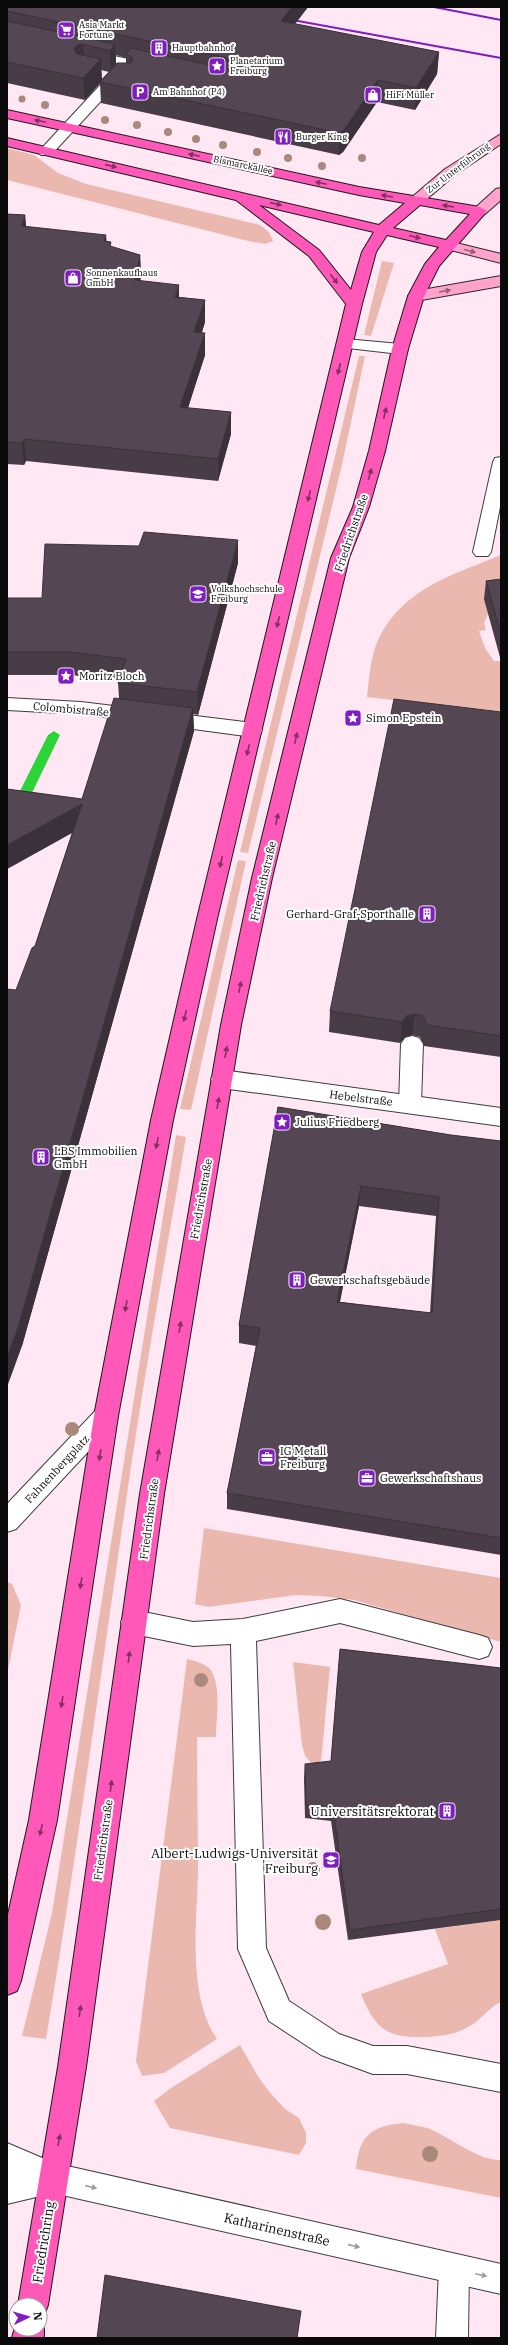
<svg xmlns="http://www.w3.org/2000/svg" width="508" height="2345" font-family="'IBM Plex Serif',serif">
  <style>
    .green { fill: #ebb8b0 }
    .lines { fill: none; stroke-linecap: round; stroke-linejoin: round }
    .stream { fill: #2dd437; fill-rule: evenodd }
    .lane-casing { stroke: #3d3d3d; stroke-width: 2 }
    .street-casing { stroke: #3d3d3d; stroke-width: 2 }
    .secondary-casing { stroke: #2c2c2c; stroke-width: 2 }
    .primary-casing { stroke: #1b1b1b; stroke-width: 2 }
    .lane { fill: #fff; fill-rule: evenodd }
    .street { fill: #fff; fill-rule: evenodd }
    .secondary { fill: #ffa3cc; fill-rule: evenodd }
    .primary { fill: #ff58b9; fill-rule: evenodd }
    .rail { stroke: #811cc0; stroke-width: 2 }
    .tree { fill: #aa897c }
    .wall { fill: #483c47; fill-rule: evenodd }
    .shaded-wall { fill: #3b313a }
    .building { fill: #544653; stroke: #3b313a; fill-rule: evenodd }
    .oneway { fill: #843162 }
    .oneway2 { fill: #915e75 }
    .oneway3 { fill: #9d9d9d }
    .labels { text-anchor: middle; stroke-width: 4; stroke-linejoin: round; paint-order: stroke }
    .far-poi-label { font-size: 9px; fill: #0a0a0a; stroke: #fff; text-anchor: start }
    .far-street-label { font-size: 9px; fill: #0a0a0a; stroke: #fff }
    .street-label { font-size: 11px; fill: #0a0a0a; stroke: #fff }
    .poi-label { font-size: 11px; fill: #0a0a0a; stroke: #fff; text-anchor: start }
    .near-poi-label { font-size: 13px; fill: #0a0a0a; stroke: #fff; text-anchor: end }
    .near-street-label { font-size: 13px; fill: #0a0a0a; stroke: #fff }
  </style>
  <rect width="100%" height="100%" fill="#ffe8f4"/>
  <path class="green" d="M7 148 34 155 58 173 86 184 260 225 269 232 273 241 265 244 248 241 7 180Z
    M382 261 394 263 371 336 364 335Z
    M359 356H365L341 469 248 853 240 852Z
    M501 555V597L488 614 484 623 486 630 479 631 485 648 494 661H501V713L367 697C369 681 370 660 376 645 399 590 450 576 501 555Z
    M238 860 246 861 191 1110 180 1109Z
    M176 1135 186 1137C164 1265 141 1393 123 1522 98 1694 75 1867 46 2039L22 2036 52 1913Z
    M204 1528 501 1578V1642L354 1600 321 1596 296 1595 208 1607 195 1604Z
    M7 1582 12 1584 21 1605 7 1675Z
    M187 1659C195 1661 204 1663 210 1669 222 1685 216 1718 216 1737H197C197 1782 198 1826 198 1871 197 1921 187 1996 217 2039L164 2073 142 2076 136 2061Z
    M293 1662 330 1667 320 1773 305 1756 302 1745Z
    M501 1920V2002C489 2007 481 2020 470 2026 455 2035 442 2036 425 2037 387 2038 376 2030 361 1994L448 1964 435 1929Z
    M240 2045 259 2078 272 2095 285 2109 299 2118 306 2133V2143L299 2155 170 2128 154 2101 171 2088Z
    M403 2123C412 2125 422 2126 430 2129 451 2138 479 2161 501 2160V2198L356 2169C359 2136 371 2126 403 2123Z"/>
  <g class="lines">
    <path class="stream" d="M54 731 60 735 14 830 7 835V817L48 735Z"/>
    <g class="lane-casing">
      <path id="lane" d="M87 50 160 66 162 69 155 73 82 57 80 54 82 51Z
        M120 68 127 72 125 75 51 155H41L39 152 41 149 115 69Z
        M345 339 400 344 406 346 408 349 406 352 400 354 339 347 337 344 339 341Z
        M501 457V502L491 552 488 556H476L473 552 493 462 495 458Z
        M412 1036 419 1038 423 1044 421 1104 418 1110 410 1113 402 1110 399 1104 401 1044 405 1038Z
        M340 1599 479 1635 488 1638 492 1647 488 1656 479 1659 340 1623 256 1641 266 1948 289 2001 339 2034 373 2046H407L501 2064V2092L407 2074H373L321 2055 269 2021 238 1949 231 1644 193 1646 134 1634 125 1631 121 1622 125 1613 134 1610 193 1622 243 1619Z
        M454 2254 465 2258 469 2269 468 2338H436L439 2269 443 2258Z"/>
    </g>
    <g class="street-casing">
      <path id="street" d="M7 698 81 702 253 723 260 725 262 730 260 735 253 737 81 714 7 710Z
        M222 1070 501 1108V1126L222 1088 214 1085 211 1079 214 1073Z
        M106 1405 114 1408 118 1416 114 1424 16 1529 7 1532V1504L98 1408Z
        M7 2143 54 2163 501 2264V2294L53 2193 7 2204Z"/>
    </g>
    <g class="secondary-casing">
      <path id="secondary" d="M501 134V144L455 175 421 204H411L409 201 411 198 445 169Z
        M501 188V200L485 214H475L473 211 475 208 496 189Z
        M448 241 501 254V263L443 248 441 245 443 242Z
        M501 276V286L416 301 408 296 416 291Z"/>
    </g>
    <g class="primary-casing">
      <path id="primary" d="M7 110 359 187 480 207 487 211 439 266 424 296 408 349 385 451 369 507 349 558 272 878 241 1025 164 1494 86 2067 48 2305 44 2316 40 2317V2305H18L58 2067 140 1494 221 1025 252 878 331 558 353 507 369 451 392 349 408 296 425 264 439 247 387 235 376 252 362 304 217 919 173 1120 118 1416 57 1820 21 1981 17 1991 7 1995V1919L29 1820 94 1416 151 1120 197 919 346 304 309 256 236 200 7 146V138L379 225 405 203 359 195 7 118ZM259 205 374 232 362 252 351 290 319 250ZM420 205 470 214 446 240 393 228Z
        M40 2318 44 2329V2338H12L16 2323V2329H40Z"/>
    </g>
    <use href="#lane" class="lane"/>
    <use href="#street" class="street"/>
    <use href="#secondary" class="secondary"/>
    <use href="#primary" class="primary"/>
    <path class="rail" d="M434 7 501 20
      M287 19 501 58"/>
  </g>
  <g class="tree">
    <circle cx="22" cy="99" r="3.5"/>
    <circle cx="45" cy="105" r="4"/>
    <circle cx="105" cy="120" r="4"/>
    <circle cx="137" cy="125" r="4"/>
    <circle cx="168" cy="132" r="4"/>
    <circle cx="196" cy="139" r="4"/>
    <circle cx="223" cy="145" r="4"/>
    <circle cx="257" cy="152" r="4"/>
    <circle cx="288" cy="158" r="4"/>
    <circle cx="362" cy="158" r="4"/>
    <circle cx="322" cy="166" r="4"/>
    <circle cx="72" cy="1429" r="7"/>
    <circle cx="201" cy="1680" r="7"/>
    <circle cx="313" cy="1869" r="7"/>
    <circle cx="323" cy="1922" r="8"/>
    <circle cx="430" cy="2154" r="8"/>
  </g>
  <path class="wall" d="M7 7H308L295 24 439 52 437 74 415 110 377 102 343 152 339 155 101 103 100 83 85 100 7 83ZM116 55 126 58V63L116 64ZM101 70 109 72 102 79Z
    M7 214 25 215 26 227 107 241 112 247 140 255 141 277 140 280 179 297 205 300V322L202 332 205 355 188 408 231 412V434L218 481 26 461 24 465 7 464Z
    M238 563 198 715 193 714 194 731 22 1346 16 990 35 946 72 833 7 869V789L82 799 119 698 118 683 119 681 71 675H7V598H42Z
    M501 579V661L484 599 486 581Z
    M501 712V1057L424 1046 420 1037 412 1035 405 1037 400 1043 329 1032 330 1011Z
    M278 1107 451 1135 501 1141V1555L227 1509V1493L256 1346 239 1343V1325ZM359 1206 436 1216 430 1313 340 1302Z
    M340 1649 501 1668V1920L348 1940 331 1821 305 1818 304 1778 305 1764 331 1761Z"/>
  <path class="shaded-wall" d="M292 7H308L281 42V21Z
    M83 44 84 66 74 49 77 45Z
    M115 44 116 66 111 72 110 51Z
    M439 52 437 74 415 110 416 88Z
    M101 59 102 81 100 82V83L85 100 83 78Z
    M378 80 377 102 343 152 339 155V133Z
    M25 215 27 237 22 226Z
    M106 235 108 257 104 241Z
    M140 255 141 277 136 302 135 280Z
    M179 285V307L175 297Z
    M205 300V322L195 354 194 332Z
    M205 333V355L181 429 180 407Z
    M231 412V434L218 481V459Z
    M24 439 26 461 24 465 22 443Z
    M238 540V563L198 715 197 692Z
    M193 708 194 731 22 1346 7 1387V1358Z
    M82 804 84 826 7 869V845Z
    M415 1014 412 1035 405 1037 400 1043 402 1022 407 1016Z
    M361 1186 359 1206 336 1320 337 1302Z"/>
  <path class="building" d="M7 7H292L281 21 439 52 416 88 378 80 344 130 339 133 100 82 117 63H131L133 58 126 54 131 48 242 72 250 67 242 61 7 11Z
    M7 21 115 44 110 51 83 44 77 45 74 49 77 54 101 59 83 78 7 62Z
    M7 214 25 215 22 226 106 235 104 241 111 242 110 246 140 255 135 280 179 285 175 297 205 300 194 332 205 333 180 407 231 412 218 459 24 439 22 443 7 442Z
    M144 532 238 540 197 692 118 683 126 659 69 652H7V598H42L45 544 139 546Z
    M501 579V634L486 581Z
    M114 698 193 708 18 1328 7 1358V989L16 990 32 948 35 946 82 804 7 845V789L82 799Z
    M394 699 501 712V1036L427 1025 423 1016 415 1014 407 1016 402 1022 330 1011Z
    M278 1107 451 1135 501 1141V1538L227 1493 260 1328 239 1325ZM361 1186 439 1197 432 1313 337 1302Z
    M340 1649 501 1668V1909L350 1930 333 1808 306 1805 305 1764 331 1761Z
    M105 2275 301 2311 297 2338H97Z"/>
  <defs><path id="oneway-solid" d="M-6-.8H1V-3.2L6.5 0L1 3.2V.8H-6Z"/></defs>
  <g class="oneway">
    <use href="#oneway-solid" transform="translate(40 121) rotate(-168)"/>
    <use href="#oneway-solid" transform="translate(194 155) rotate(-168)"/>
    <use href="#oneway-solid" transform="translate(111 166) rotate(13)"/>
    <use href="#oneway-solid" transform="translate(321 183) rotate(-168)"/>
    <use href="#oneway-solid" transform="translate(387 196) rotate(-170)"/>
    <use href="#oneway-solid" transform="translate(276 204) rotate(13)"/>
    <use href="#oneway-solid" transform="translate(448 206) rotate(-171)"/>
    <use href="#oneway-solid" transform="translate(415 237) rotate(14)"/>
    <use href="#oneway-solid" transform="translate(334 279) rotate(52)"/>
    <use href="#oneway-solid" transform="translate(339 369) rotate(103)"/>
    <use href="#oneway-solid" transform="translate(385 413) rotate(-77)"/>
    <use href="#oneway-solid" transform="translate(370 474) rotate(-74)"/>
    <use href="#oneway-solid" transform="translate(309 496) rotate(104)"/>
    <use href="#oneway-solid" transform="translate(278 622) rotate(104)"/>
    <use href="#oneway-solid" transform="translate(296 738) rotate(-77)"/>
    <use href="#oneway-solid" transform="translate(248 750) rotate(104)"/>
    <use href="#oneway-solid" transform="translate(277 819) rotate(-77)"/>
    <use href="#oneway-solid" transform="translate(221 862) rotate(103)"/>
    <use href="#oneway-solid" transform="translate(240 987) rotate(-78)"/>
    <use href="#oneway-solid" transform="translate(185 1016) rotate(103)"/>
    <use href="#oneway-solid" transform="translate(226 1052) rotate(-80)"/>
    <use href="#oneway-solid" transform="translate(218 1103) rotate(-80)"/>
    <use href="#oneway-solid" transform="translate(157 1143) rotate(101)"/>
    <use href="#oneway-solid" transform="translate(126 1306) rotate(100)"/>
    <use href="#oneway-solid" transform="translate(180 1327) rotate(-80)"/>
    <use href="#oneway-solid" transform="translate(100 1455) rotate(99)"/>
    <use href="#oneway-solid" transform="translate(158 1455) rotate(-80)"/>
    <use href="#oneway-solid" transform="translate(81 1583) rotate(99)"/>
    <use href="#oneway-solid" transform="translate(129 1657) rotate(-82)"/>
    <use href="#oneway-solid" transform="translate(62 1702) rotate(99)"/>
    <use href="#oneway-solid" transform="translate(111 1786) rotate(-82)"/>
    <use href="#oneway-solid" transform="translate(41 1830) rotate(103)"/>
    <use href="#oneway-solid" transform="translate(80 2011) rotate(-82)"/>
    <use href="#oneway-solid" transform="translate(59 2140) rotate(-80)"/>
  </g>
  <g class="oneway2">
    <use href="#oneway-solid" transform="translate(470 251) rotate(15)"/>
    <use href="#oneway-solid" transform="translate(445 291) rotate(-10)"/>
  </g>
  <g class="oneway3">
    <use href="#oneway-solid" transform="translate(91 2187) rotate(13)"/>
    <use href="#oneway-solid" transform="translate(354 2246) rotate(13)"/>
    <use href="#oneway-solid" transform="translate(481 2275) rotate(12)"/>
  </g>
  <defs>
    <g id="supermarket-square" transform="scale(0.9)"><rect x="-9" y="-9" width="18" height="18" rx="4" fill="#811cc0" stroke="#fff"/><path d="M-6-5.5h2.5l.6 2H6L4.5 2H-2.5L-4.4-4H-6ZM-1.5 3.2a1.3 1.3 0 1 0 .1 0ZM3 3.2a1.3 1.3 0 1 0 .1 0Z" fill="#fff"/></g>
    <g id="building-square" transform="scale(0.9)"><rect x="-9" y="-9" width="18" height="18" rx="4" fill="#811cc0" stroke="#fff"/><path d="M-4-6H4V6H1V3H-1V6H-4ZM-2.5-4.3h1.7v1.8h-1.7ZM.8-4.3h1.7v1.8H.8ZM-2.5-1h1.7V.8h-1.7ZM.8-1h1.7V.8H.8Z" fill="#fff"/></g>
    <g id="sight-square" transform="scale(0.9)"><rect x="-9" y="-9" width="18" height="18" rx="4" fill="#811cc0" stroke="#fff"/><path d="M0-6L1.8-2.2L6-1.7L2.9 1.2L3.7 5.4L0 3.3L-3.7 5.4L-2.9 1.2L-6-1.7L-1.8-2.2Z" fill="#fff"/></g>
    <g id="parking-square" transform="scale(0.9)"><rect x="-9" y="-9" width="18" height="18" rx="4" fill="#811cc0" stroke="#fff"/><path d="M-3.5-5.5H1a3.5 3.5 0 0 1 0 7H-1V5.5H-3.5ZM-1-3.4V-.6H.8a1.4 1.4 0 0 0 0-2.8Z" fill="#fff"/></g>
    <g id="shop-square" transform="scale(0.9)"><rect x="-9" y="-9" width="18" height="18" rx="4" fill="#811cc0" stroke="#fff"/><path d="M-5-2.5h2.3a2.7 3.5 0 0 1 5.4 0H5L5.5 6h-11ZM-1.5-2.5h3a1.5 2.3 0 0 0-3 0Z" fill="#fff"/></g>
    <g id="restaurant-square" transform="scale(0.9)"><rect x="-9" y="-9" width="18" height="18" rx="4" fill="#811cc0" stroke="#fff"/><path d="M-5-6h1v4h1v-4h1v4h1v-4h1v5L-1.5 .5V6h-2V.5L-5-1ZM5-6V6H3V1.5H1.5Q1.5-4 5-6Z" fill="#fff"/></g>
    <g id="university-square" transform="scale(0.9)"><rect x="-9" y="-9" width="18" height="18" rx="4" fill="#811cc0" stroke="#fff"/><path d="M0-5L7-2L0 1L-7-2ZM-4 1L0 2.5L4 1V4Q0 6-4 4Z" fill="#fff"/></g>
    <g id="office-square" transform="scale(0.9)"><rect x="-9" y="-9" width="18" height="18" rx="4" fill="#811cc0" stroke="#fff"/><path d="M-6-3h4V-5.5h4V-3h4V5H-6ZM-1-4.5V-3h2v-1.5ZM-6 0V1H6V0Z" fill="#fff"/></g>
  </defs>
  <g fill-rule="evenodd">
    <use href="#supermarket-square" x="66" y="30"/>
    <use href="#building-square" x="159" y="48"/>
    <use href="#sight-square" x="217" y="66"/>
    <use href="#parking-square" x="140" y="92"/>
    <use href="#shop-square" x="373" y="95"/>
    <use href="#restaurant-square" x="283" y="137"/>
    <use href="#shop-square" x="73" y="278"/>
    <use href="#university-square" x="198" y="594"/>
    <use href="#sight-square" x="66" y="676"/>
    <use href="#sight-square" x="353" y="718"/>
    <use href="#building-square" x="427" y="914"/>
    <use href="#sight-square" x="282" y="1122"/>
    <use href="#building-square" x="41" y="1157"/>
    <use href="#building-square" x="297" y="1280"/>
    <use href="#office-square" x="267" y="1457"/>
    <use href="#office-square" x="367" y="1478"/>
    <use href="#building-square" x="447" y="1811"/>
    <use href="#university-square" x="331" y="1860"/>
  </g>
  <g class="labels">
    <g class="far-poi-label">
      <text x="79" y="28">Asia Markt<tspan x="79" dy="10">Fortune</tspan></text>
      <text x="172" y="51">Hauptbahnhof</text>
      <text x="230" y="64">Planetarium<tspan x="230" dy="10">Freiburg</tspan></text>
      <text x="153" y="95">Am Bahnhof (P4)</text>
      <text x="386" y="98">HiFi Müller</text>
      <text x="296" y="140">Burger King</text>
      <text x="86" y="276">Sonnenkaufhaus<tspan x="86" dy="10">GmbH</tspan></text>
      <text x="211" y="592">Volkshochschule<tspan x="211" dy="10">Freiburg</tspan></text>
    </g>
    <g class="far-street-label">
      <text transform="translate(243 165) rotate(12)" y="3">Bismarckallee</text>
      <text transform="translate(458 168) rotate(-37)" y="3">Zur Unterführung</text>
    </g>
    <g class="street-label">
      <text transform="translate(351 533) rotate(-71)" y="4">Friedrichstraße</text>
      <text transform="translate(71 709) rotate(5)" y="4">Colombistraße</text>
      <text transform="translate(263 881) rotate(-77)" y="4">Friedrichstraße</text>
      <text transform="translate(361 1098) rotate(7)" y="4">Hebelstraße</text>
      <text transform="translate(201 1199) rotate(-80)" y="4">Friedrichstraße</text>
      <text transform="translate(57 1469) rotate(-47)" y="4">Fahnenbergplatz</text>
      <text transform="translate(149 1519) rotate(-82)" y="4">Friedrichstraße</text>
      <text transform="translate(103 1840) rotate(-82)" y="4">Friedrichstraße</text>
    </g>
    <g class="poi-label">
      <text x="79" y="680">Moritz Bloch</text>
      <text x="366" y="722">Simon Epstein</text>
      <text x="414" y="918" text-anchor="end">Gerhard-Graf-Sporthalle</text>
      <text x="295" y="1126">Julius Friedberg</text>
      <text x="54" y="1155">LBS Immobilien<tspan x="54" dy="13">GmbH</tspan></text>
      <text x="310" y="1284">Gewerkschaftsgebäude</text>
      <text x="280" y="1455">IG Metall<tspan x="280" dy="13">Freiburg</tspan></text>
      <text x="380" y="1482">Gewerkschaftshaus</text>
    </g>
    <g class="near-poi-label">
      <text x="434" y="1816">Universitätsrektorat</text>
      <text x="318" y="1858">Albert-Ludwigs-Universität<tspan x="318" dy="15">Freiburg</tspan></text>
    </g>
    <g class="near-street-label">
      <text transform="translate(277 2229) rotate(13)" y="5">Katharinenstraße</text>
      <text transform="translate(43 2242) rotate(-81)" y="5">Friedrichring</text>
    </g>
  </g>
  <rect width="508" height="2345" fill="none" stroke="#0a0a0a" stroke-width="16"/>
  <g transform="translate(28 2317) rotate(85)"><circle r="19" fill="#ffffff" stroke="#9d9d9d"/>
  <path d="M0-3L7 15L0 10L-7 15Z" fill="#811cc0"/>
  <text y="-6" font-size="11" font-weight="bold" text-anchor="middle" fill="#0a0a0a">N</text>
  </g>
</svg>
